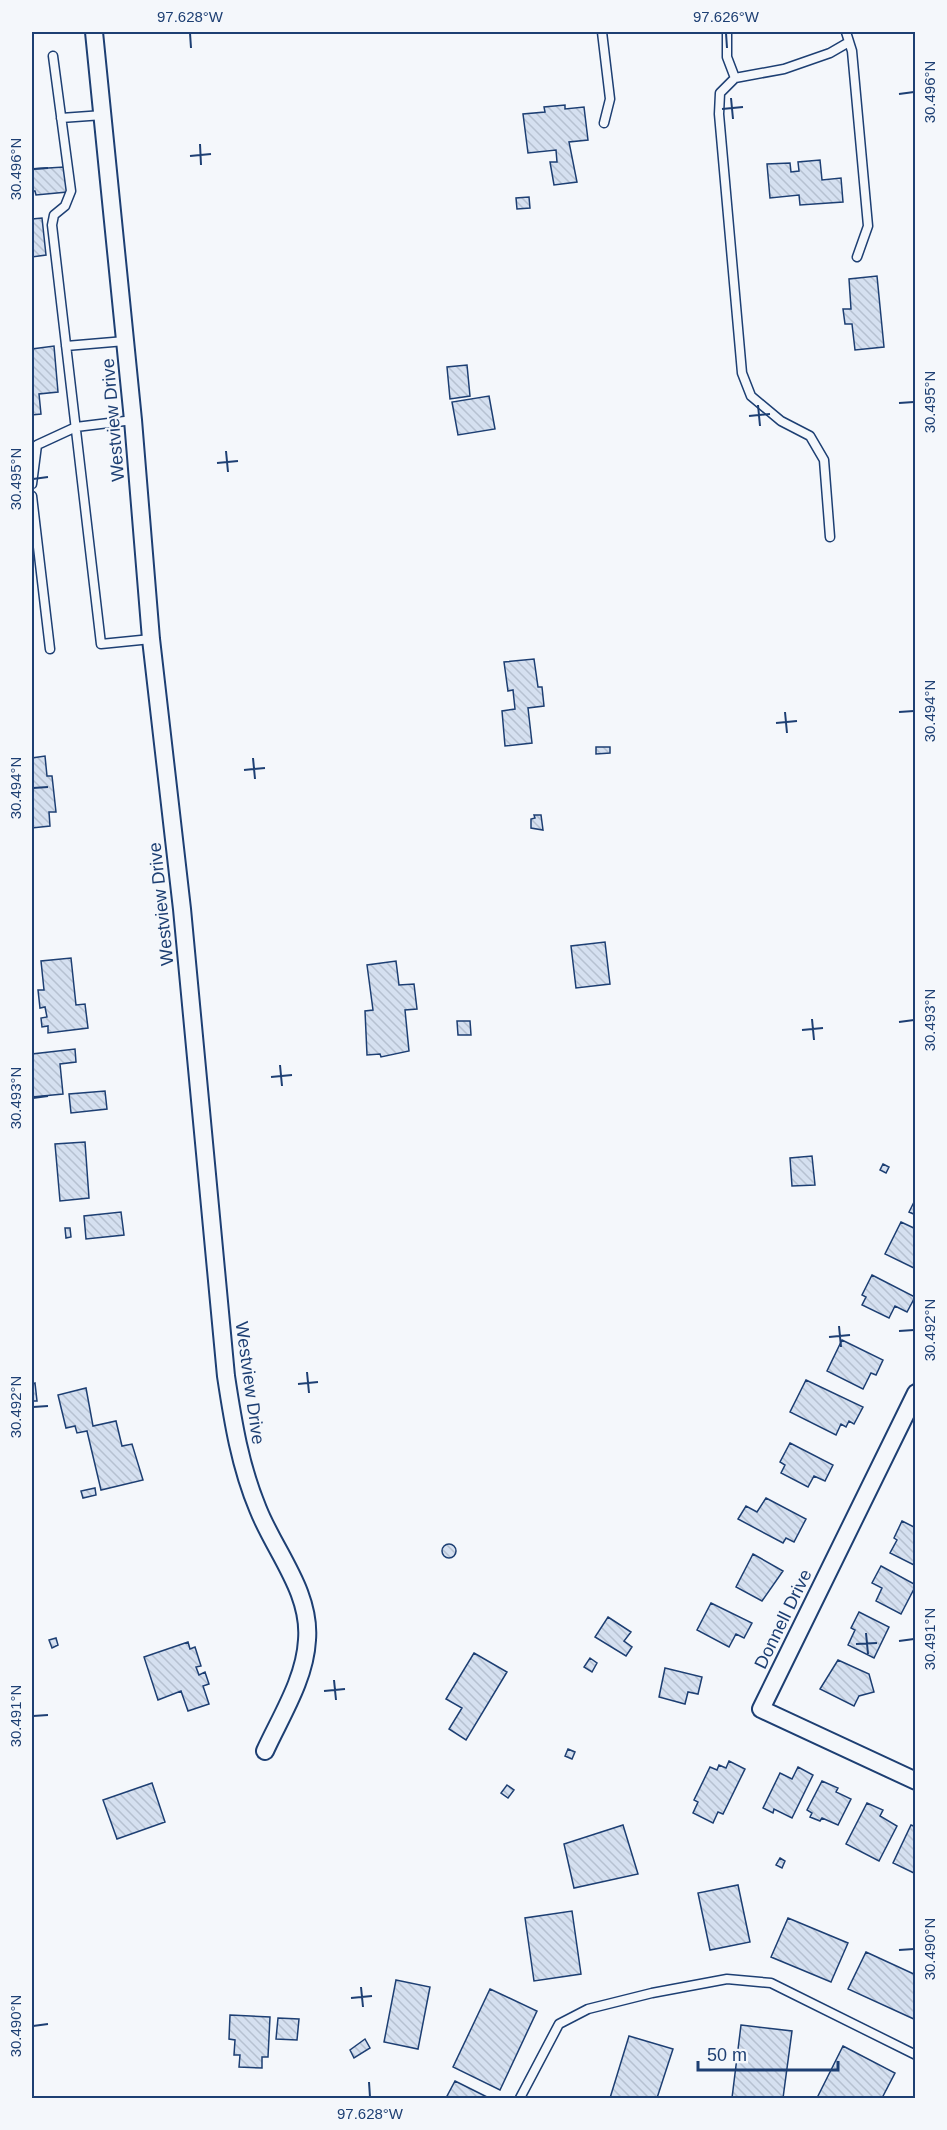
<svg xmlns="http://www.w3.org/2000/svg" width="947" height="2130" font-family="Helvetica,sans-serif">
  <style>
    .building { fill: url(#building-back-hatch); stroke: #1d3f73; stroke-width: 1.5 }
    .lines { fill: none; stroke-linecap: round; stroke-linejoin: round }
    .lane-casing { stroke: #1d3f73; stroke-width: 11 }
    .street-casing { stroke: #1d3f73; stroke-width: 20 }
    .lane { stroke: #f4f7fb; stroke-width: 8 }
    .street { stroke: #f4f7fb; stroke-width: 16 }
    .ticks { fill: none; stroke: #1d3f73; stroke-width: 2 }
    .labels { text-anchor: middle; stroke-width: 4.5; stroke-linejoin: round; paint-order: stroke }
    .street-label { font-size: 18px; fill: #1d3f73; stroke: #f4f7fb }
    .neatline { fill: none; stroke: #1d3f73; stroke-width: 2 }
    .ticks-label { font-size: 15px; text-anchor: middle; fill: #1d3f73 }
  </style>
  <defs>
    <pattern id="building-back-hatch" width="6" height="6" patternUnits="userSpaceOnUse" patternTransform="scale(1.5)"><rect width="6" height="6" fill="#d5e0f0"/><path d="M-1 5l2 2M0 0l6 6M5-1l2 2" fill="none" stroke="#b6c1d1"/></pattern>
  </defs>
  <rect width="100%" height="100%" fill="#f4f7fb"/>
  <path class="building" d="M565 105V109L584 107 588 140 569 142 577 182 554 185 550 162H557L556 150 528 153 523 114 545 112 544 107Z
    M820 160 822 180 841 178 843 202 800 205 799 195 770 198 767 164 790 163 791 172 799 171 798 162Z
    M64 167 67 192 36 195 35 191H32V169Z
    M529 197 530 208 517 209 516 198Z
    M42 218 46 255 32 257V219Z
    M877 276 884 347 855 350 852 324H845L843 309H851L849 279Z
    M54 346 58 392 39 394 41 414 32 415V349Z
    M467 365 470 396 450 399 447 367Z
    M489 396 495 429 458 435 452 402Z
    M534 659 538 687H542L544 706 528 708 532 743 505 746 502 711 515 709 513 690 508 691 504 662Z
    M596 747H610V753L596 754Z
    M45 756 47 776H52L56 812H49L50 826 32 828V758Z
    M534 815H541L543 830 531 828V819L535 818Z
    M605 942 610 984 576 988 571 946Z
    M71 958 76 1005 85 1004 88 1028 48 1033V1026L42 1027 41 1018 47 1017 45 1007 40 1008 38 990H44L41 961Z
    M396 961 399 985 414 984 417 1009 405 1010 409 1051 381 1057 380 1054 367 1055 365 1011 373 1010 367 965Z
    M457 1021H470L471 1035H458Z
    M75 1049 76 1062 60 1064 63 1094 32 1097V1054Z
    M105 1091 107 1109 71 1113 69 1094Z
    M85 1142 89 1198 60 1201 55 1144Z
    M812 1156 815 1185 792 1186 790 1158Z
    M883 1164 889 1167 886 1173 880 1170Z
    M916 1198V1215L909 1212Z
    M121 1212 124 1235 86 1239 84 1216Z
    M901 1222 916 1229V1269L885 1254Z
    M65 1228H70L71 1237 66 1238Z
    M872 1275 915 1297 907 1312 895 1306 889 1318 862 1305 866 1297 862 1295Z
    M842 1340 883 1360 876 1375 871 1373 863 1389 827 1371Z
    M806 1380 863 1407 854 1424 849 1421 846 1427 841 1424 836 1435 790 1412Z
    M35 1383 37 1401H32V1384Z
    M86 1388 93 1426 116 1421 122 1446 132 1444 143 1480 101 1490 87 1431 77 1433 75 1426 66 1428 58 1395Z
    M790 1443 833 1465 825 1481 814 1476 808 1487 781 1473 785 1465 780 1462Z
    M95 1488 96 1495 83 1498 81 1491Z
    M766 1498 806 1519 794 1542 786 1538 783 1543 738 1519 746 1506 757 1512Z
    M902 1521 916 1528V1566L890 1553 897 1540 894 1538Z
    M442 1551a7 7 0 1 1 14 0a7 7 0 1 1-14 0Z
    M753 1554 783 1571 762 1601 736 1587Z
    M881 1566 916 1585 901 1614 876 1601 882 1588 872 1583Z
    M711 1603 752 1623 744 1638 736 1634 729 1647 697 1630Z
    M859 1612 889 1627 874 1658 848 1645 855 1630 851 1628Z
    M608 1617 631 1632 624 1641 632 1647 626 1656 595 1637Z
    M56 1638 58 1645 52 1648 49 1640Z
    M188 1642 190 1649 195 1647 201 1666 196 1667 199 1675 205 1672 209 1684 203 1686 209 1704 188 1711 181 1691 158 1700 144 1657Z
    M474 1653 507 1672 466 1740 449 1729 462 1708 446 1699Z
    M590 1658 597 1663 592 1672 584 1667Z
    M838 1660 869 1674 874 1692 859 1696 854 1706 820 1689Z
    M665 1668 702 1677 698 1694 688 1692 685 1704 659 1697Z
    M568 1749 575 1752 572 1759 565 1756Z
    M729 1761 745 1769 723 1814 718 1812 713 1823 693 1813 698 1802 694 1800 710 1767 717 1770 719 1765 726 1768Z
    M798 1767 813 1775 792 1818 774 1809 773 1813 763 1808 780 1773 792 1779Z
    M822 1781 838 1788 836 1792 851 1799 838 1825 822 1818 820 1821 810 1817 812 1813 807 1810Z
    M152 1783 165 1822 117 1839 103 1800Z
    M507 1785 514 1790 508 1798 501 1793Z
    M867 1803 883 1810 880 1816 897 1826 879 1861 846 1844Z
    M623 1825 638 1874 574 1888 564 1844Z
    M911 1825 916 1827V1874L893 1863Z
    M780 1858 785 1861 782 1868 776 1865Z
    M738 1885 750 1942 710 1950 698 1893Z
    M572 1911 581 1974 534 1981 525 1918Z
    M788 1918 848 1943 831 1982 771 1957Z
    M866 1952 916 1975V2020L848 1989Z
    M396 1980 430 1987 418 2049 384 2042Z
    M490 1989 537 2011 500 2090 453 2067Z
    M230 2015 270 2017 268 2057H262V2068L239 2067 240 2055H234L235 2040 229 2039Z
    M278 2018 299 2019 297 2040 276 2039Z
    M741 2025 792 2031 783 2098H732Z
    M629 2036 673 2049 657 2098H610Z
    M365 2039 370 2048 354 2058 350 2050Z
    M843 2046 895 2073 882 2098H817Z
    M455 2081 489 2098H446Z"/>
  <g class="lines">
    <g class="lane-casing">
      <path id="lane" d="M602 32 610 99 604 123
        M727 32V57L735 78
        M846 32 852 51 868 226 857 257
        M53 56 71 191 65 206 54 215 52 225 101 644 151 639
        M61 118 103 115
        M66 346 125 341
        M32 484 37 445 76 427 133 420
        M32 496 50 649
        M830 537 824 460 810 436 781 421 751 396 742 373 719 114 720 93 735 78 784 69 830 53 849 42
        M520 2098 559 2024 588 2009 652 1993 727 1979 771 1983 916 2055"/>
    </g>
    <g class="street-casing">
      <path id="street" d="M94 32 133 420 151 639 182 909 226 1376C233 1422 240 1466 258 1509 275 1552 311 1592 307 1640 305 1679 281 1716 265 1751
        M916 1393 761 1709 916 1781"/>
    </g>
    <use href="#lane" class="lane"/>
    <use href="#street" class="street"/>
  </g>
  <path class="ticks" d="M190 33 191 48M726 33 727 48M899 94 914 92M731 98 733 119M722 109 743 107M200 144 201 165M190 156 211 154M33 169 48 168M899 403 914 402M758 405 760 426M749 416 770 414M226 451 228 472M217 463 238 461M33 479 48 477M785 712 787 733M899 712 914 711M776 723 797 721M253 758 255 779M244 770 265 768M33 788 48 787M812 1019 814 1040M899 1022 914 1020M802 1030 823 1028M280 1065 282 1086M271 1077 292 1075M33 1098 48 1096M839 1326 841 1347M899 1331 914 1330M829 1337 850 1335M307 1372 309 1393M298 1384 318 1382M33 1407 48 1406M866 1633 868 1654M899 1641 914 1639M856 1644 877 1643M334 1680 336 1700M324 1691 345 1689M33 1716 48 1715M899 1950 914 1949M361 1987 363 2007M351 1998 372 1996M33 2026 48 2024M369 2082 370 2097"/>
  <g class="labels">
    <g class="street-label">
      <text transform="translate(113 420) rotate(-95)" y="6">Westview Drive</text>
      <text transform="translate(161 904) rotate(-96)" y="6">Westview Drive</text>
      <text transform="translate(250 1383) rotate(82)" y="6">Westview Drive</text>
      <text transform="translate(783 1619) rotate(-64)" y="6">Donnell Drive</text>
    </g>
  </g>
  <rect width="947" height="2130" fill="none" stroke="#f4f7fb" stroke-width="66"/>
  <path d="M698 2061v9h140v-9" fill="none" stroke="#1d3f73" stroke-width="3"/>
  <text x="707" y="2061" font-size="18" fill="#1d3f73" stroke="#f4f7fb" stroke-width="4.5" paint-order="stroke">50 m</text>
  <rect x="33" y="33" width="881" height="2064" class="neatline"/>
  <g class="ticks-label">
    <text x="190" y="22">97.628°W</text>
    <text x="726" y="22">97.626°W</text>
    <text transform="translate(930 92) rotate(-90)" y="5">30.496°N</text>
    <text transform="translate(16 169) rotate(-90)" y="5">30.496°N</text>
    <text transform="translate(930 402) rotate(-90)" y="5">30.495°N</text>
    <text transform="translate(16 479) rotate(-90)" y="5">30.495°N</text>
    <text transform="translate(930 711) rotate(-90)" y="5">30.494°N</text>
    <text transform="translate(16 788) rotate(-90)" y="5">30.494°N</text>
    <text transform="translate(930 1020) rotate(-90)" y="5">30.493°N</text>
    <text transform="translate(16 1098) rotate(-90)" y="5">30.493°N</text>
    <text transform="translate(930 1330) rotate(-90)" y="5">30.492°N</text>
    <text transform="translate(16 1407) rotate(-90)" y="5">30.492°N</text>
    <text transform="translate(930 1639) rotate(-90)" y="5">30.491°N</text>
    <text transform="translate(16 1716) rotate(-90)" y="5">30.491°N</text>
    <text transform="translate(930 1949) rotate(-90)" y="5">30.490°N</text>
    <text transform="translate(16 2026) rotate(-90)" y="5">30.490°N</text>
    <text x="370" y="2119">97.628°W</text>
  </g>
</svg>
